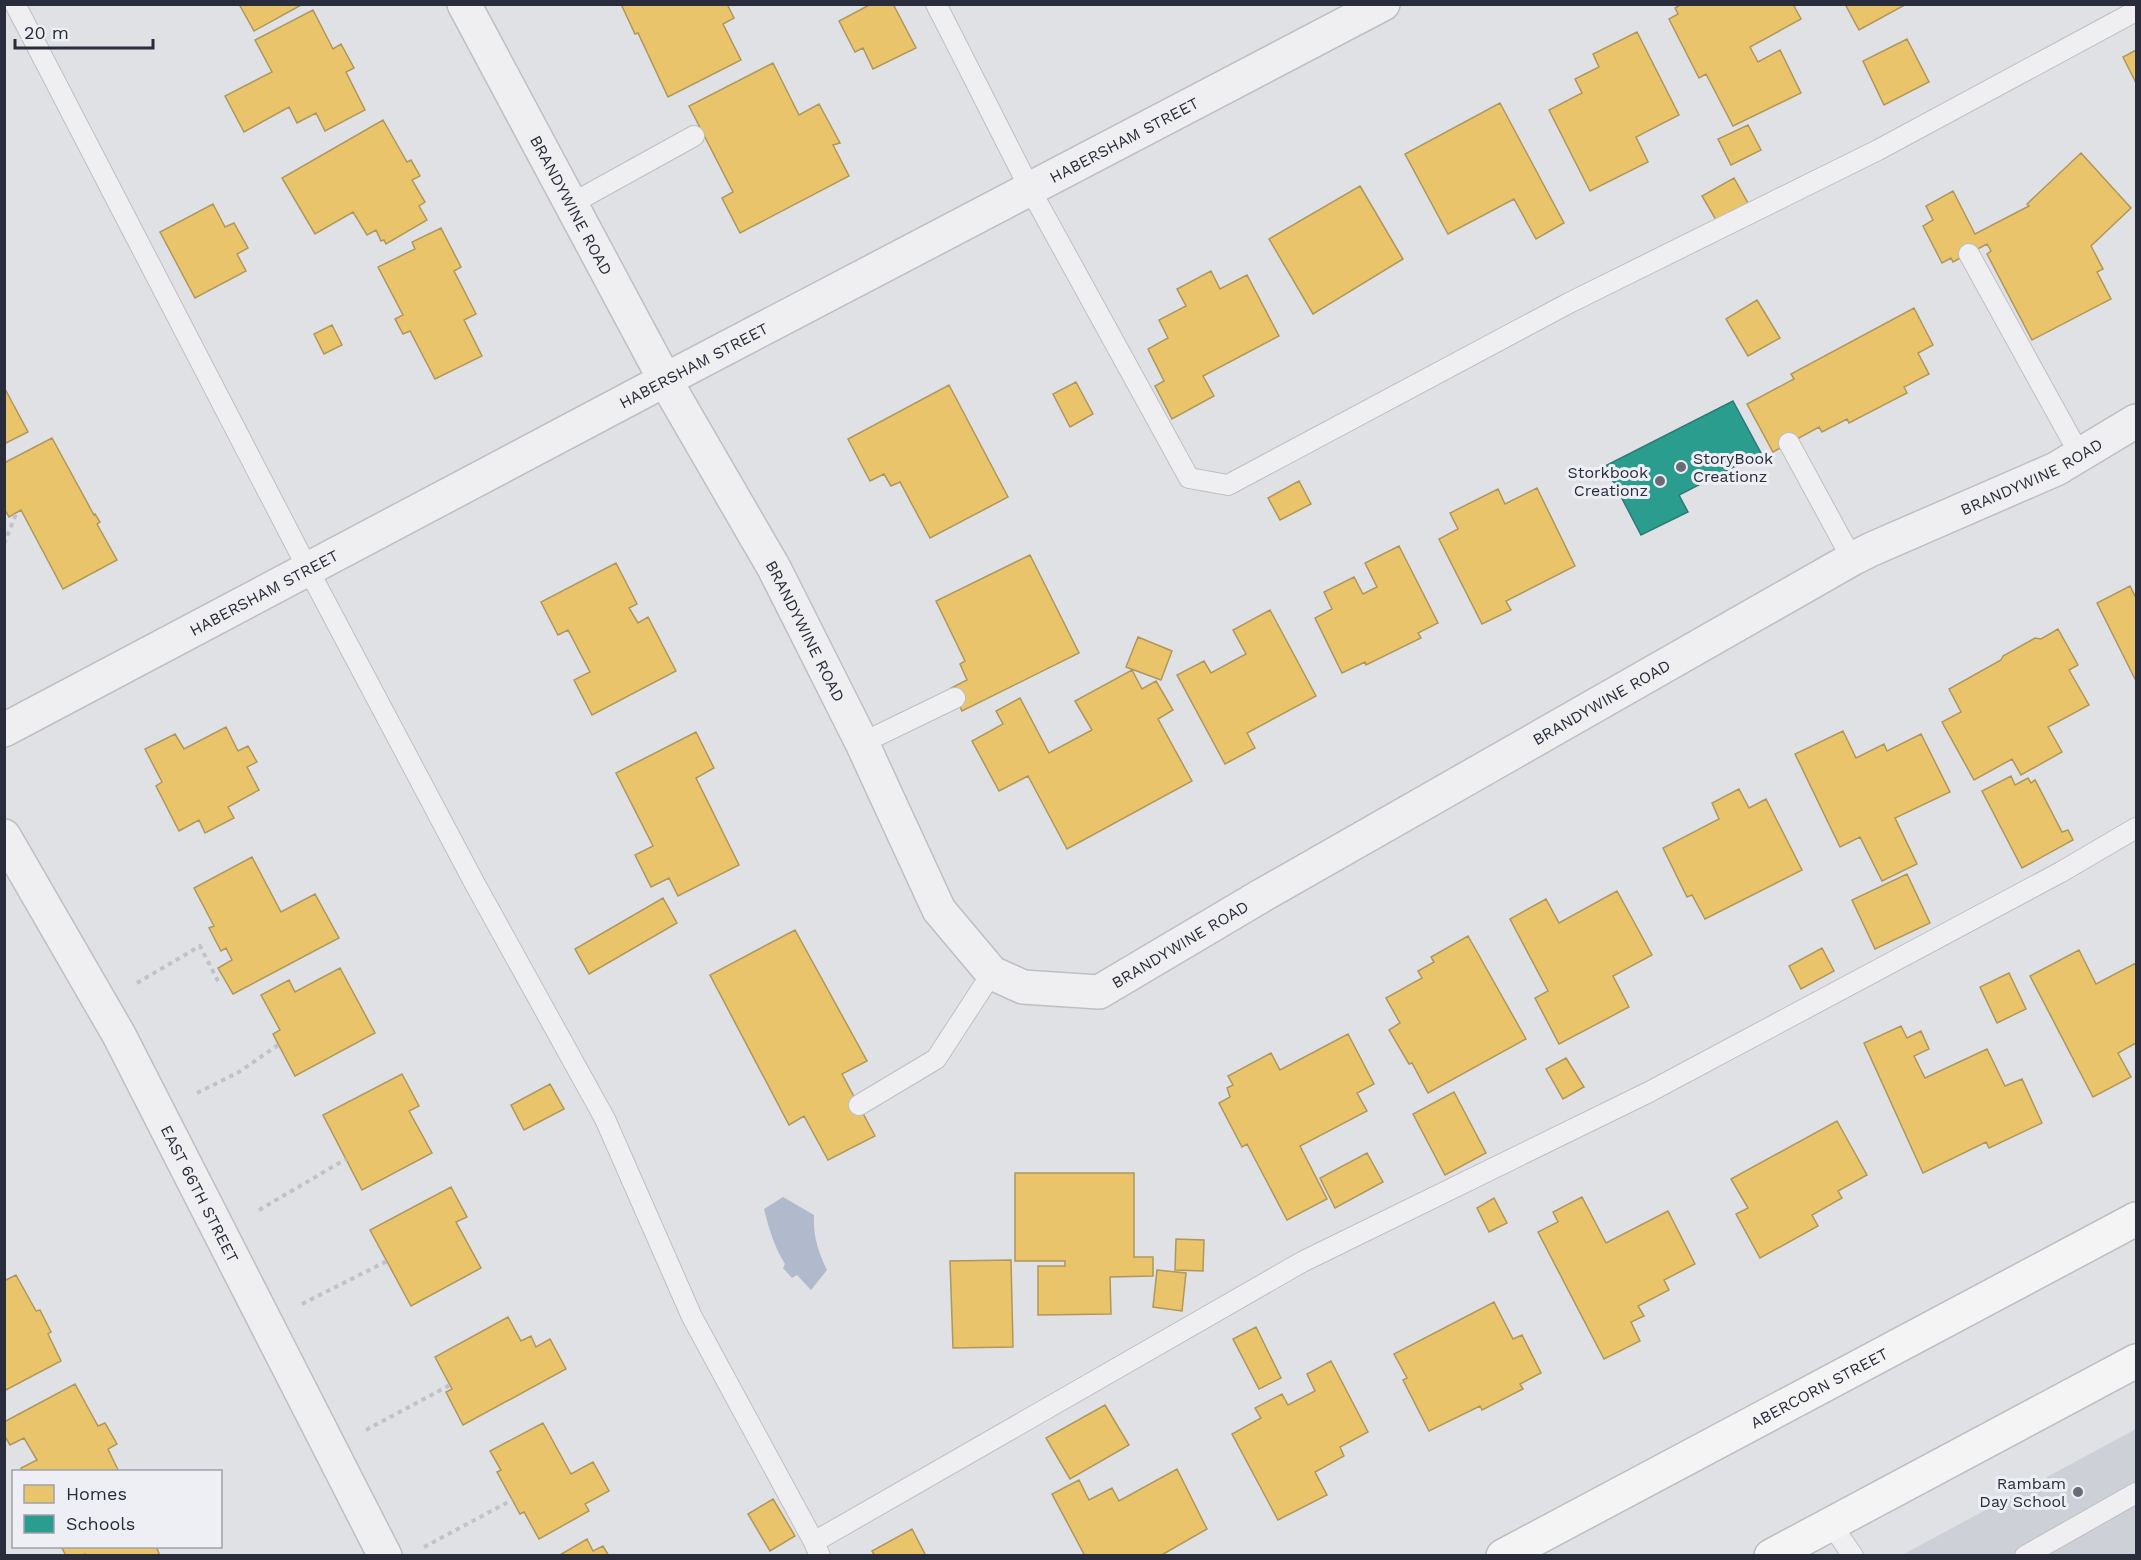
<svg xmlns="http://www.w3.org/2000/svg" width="2141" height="1560" font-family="'Work Sans',sans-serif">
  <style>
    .built { fill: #ced0d7 }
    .water { fill: #b1bacc }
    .homes { fill: #e9c46a; stroke: #af975c; stroke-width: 1.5 }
    .schools { fill: #2a9d8f; stroke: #2a7b76; stroke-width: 1.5 }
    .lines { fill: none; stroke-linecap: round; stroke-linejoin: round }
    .service-casing { stroke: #bebfc2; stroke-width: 22 }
    .minor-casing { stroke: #bebfc2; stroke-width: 36 }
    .tertiary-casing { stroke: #bebfc2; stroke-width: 36 }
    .primary-casing { stroke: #bdbec1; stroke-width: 36 }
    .path { stroke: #c1c2c7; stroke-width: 4; stroke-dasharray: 4.5 4.5; stroke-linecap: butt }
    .service { stroke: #efeff1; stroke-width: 20 }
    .minor { stroke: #efeff1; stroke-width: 33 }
    .tertiary { stroke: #efeff1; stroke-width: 33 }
    .primary { stroke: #f4f4f5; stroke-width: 33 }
    .poi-dot { fill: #696c76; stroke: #edeff4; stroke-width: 2 }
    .labels { text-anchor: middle; stroke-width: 6; stroke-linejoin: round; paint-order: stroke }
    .street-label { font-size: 16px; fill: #292d3b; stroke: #edeff4 }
    .poi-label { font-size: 16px; fill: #292d3b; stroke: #edeff4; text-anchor: end }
  </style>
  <rect width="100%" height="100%" fill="#e0e1e4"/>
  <path class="built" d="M2136 1429V1555H1902Z"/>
  <path class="water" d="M783 1197 814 1215C813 1236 818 1251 827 1270L811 1290 797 1275 792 1278 783 1268 785 1264C774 1246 769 1229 764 1209Z"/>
  <path class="homes" d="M239 4H303L254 31Z
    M621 4H727L734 18 723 24 741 60 668 97 638 33 635 34Z
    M871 4H893L916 48 873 69 863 48 855 52 839 21Z
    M1682 4H1793L1801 19 1750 47 1758 62 1780 50 1801 93 1733 126 1706 74 1699 78 1669 19 1678 14 1675 8Z
    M1845 4H1902L1903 6 1859 30Z
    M313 10 333 49 341 44 354 68 346 72 365 110 325 131 316 113 297 123 289 107 244 132 225 96 272 72 255 40Z
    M1637 32 1679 115 1636 137 1648 162 1590 191 1549 110 1582 93 1575 79 1599 67 1593 54Z
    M1907 39 1929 82 1884 105 1863 61Z
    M2136 50V83L2123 57Z
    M773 63 799 115 819 104 840 143 833 145 849 176 740 233 722 198 733 192 689 106Z
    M1500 103 1564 223 1536 239 1514 199 1448 234 1405 154Z
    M383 120 407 162 411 160 420 176 412 180 425 202 419 206 427 220 386 244 384 240 381 241 376 230 367 235 353 212 315 234 282 178Z
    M1748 125 1761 150 1731 165 1718 139Z
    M2081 153 2131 208 2091 246 2103 269 2097 272 2111 299 2032 340 1987 254 1991 251 1987 244 1953 262 1951 258 1942 263 1923 226 1933 220 1926 206 1953 191 1975 234 2029 206 2027 204Z
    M1734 178 1748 203 1716 220 1702 196Z
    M1360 186 1403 259 1313 314 1269 239Z
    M213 204 225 227 234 223 248 248 237 254 246 271 195 298 160 232Z
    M441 228 461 267 454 271 476 314 464 320 482 356 435 379 410 331 403 334 395 319 403 315 378 267 415 249 412 242Z
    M1211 271 1220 289 1247 275 1279 336 1203 376 1214 396 1172 419 1155 386 1164 381 1148 349 1168 338 1159 320 1186 306 1177 289Z
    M1757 300 1780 338 1748 356 1726 319Z
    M1914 308 1933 345 1918 353 1929 374 1904 387 1907 393 1849 423 1847 419 1822 432 1819 427 1773 452 1747 404 1794 379 1791 374Z
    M332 325 342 345 324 354 314 334Z
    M1076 382 1093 414 1070 427 1053 394Z
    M949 385 1008 497 930 538 900 482 891 486 884 474 870 481 848 439Z
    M4 387 28 432 4 444Z
    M52 438 94 515 95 514 100 522 97 524 117 560 63 589 21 510 9 517 4 508V463Z
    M1299 481 1311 504 1280 520 1268 498Z
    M1537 488 1575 566 1506 601 1511 610 1482 624 1439 539 1458 529 1450 513 1498 489 1505 504Z
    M1399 546 1438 623 1418 633 1421 638 1366 665 1365 662 1342 673 1315 618 1332 609 1324 592 1354 577 1363 594 1377 587 1365 563Z
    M1030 555 1079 653 962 711 951 688 967 680 960 664 965 661 936 601Z
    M616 563 637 604 629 608 638 623 648 617 676 671 592 715 574 680 590 672 568 630 558 635 541 602Z
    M2130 586 2136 598V681L2097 603Z
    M1270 610 1316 696 1247 733 1255 748 1225 764 1177 675 1204 661 1211 673 1246 654 1233 630Z
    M2058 629 2078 665 2069 670 2089 705 2048 727 2062 752 2021 775 2012 759 1974 780 1942 722 1961 712 1949 689 2001 660 2003 656 2035 638 2041 639Z
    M1138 637 1172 651 1161 680 1126 667Z
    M1132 670 1142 689 1156 681 1173 710 1158 719 1192 781 1067 849 1028 776 999 791 972 741 1003 724 996 711 1020 698 1049 753 1092 730 1075 701Z
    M226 727 238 751 248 746 257 762 247 767 259 790 228 807 234 818 205 833 199 820 179 831 156 786 162 782 145 749 175 734 184 749Z
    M1843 731 1856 758 1884 744 1887 751 1921 734 1950 792 1895 818 1917 864 1882 881 1860 837 1840 847 1795 754Z
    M696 732 714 768 696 778 739 865 678 896 669 878 651 887 635 855 653 846 616 773Z
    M2011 776 2015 785 2028 778 2031 783 2035 780 2062 832 2068 830 2073 840 2022 868 1982 791Z
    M1739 789 1749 808 1766 799 1802 870 1705 919 1692 895 1687 897 1663 848 1719 819 1712 803Z
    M252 857 281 912 315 894 339 938 233 994 218 968 232 960 226 948 221 951 209 928 214 926 194 888Z
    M1907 874 1930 923 1875 949 1852 900Z
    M1617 891 1652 955 1613 976 1629 1007 1559 1044 1535 998 1548 991 1510 919 1546 899 1559 923Z
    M663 898 677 923 589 974 575 949Z
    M795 930 867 1061 842 1074 875 1136 828 1160 804 1116 789 1125 710 975Z
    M1468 936 1526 1039 1428 1093 1412 1063 1409 1064 1389 1030 1400 1023 1386 998 1422 978 1418 971 1434 962 1431 957Z
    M1822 948 1834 971 1801 989 1789 966Z
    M2079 950 2096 984 2136 963V1043L2118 1053 2131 1077 2093 1097 2030 976Z
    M340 968 375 1033 295 1076 273 1034 280 1030 261 995 289 980 295 992Z
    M2009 973 2026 1009 1997 1023 1980 987Z
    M1901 1026 1907 1038 1921 1031 1929 1049 1914 1056 1925 1078 1987 1049 2005 1086 2022 1079 2042 1123 1989 1148 1986 1142 1923 1173 1864 1043Z
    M1348 1034 1374 1084 1357 1093 1367 1111 1300 1146 1327 1199 1287 1220 1247 1144 1242 1147 1219 1103 1230 1097 1227 1088 1233 1085 1228 1076 1271 1053 1280 1070Z
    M1566 1058 1584 1087 1563 1099 1546 1069Z
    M402 1074 419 1106 409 1111 432 1153 362 1190 323 1115Z
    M550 1084 564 1109 524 1130 511 1105Z
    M1454 1092 1486 1153 1445 1175 1413 1114Z
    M1837 1121 1867 1175 1838 1191 1842 1198 1812 1215 1818 1226 1760 1258 1736 1214 1748 1208 1731 1179Z
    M1367 1153 1383 1182 1335 1208 1320 1178Z
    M1015 1173H1134V1257H1153V1276L1110 1277 1111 1314 1038 1315V1266H1065V1261H1015Z
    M451 1187 467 1217 456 1222 481 1268 411 1306 370 1230Z
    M1582 1197 1606 1243 1668 1211 1695 1264 1664 1280 1669 1290 1638 1306 1644 1316 1631 1322 1640 1341 1604 1359 1538 1232 1558 1222 1553 1212Z
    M1494 1198 1507 1223 1489 1232 1477 1208Z
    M1176 1239 1204 1240 1203 1271 1175 1270Z
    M1011 1260 1013 1347 953 1348 950 1261Z
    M1157 1270 1186 1273 1182 1311 1153 1307Z
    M16 1275 36 1311 40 1310 51 1332 48 1334 61 1361 4 1391V1281Z
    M1494 1302 1513 1339 1522 1335 1541 1373 1520 1384 1523 1389 1482 1410 1480 1406 1429 1431 1403 1380 1407 1378 1394 1354Z
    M508 1317 521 1341 531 1336 536 1347 550 1339 566 1369 463 1425 446 1392 452 1389 435 1357Z
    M1256 1327 1281 1378 1259 1389 1233 1339Z
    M1331 1361 1368 1432 1340 1447 1344 1456 1315 1472 1327 1495 1278 1520 1232 1434 1261 1418 1255 1408 1282 1394 1288 1405 1315 1391 1307 1374Z
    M75 1384 98 1426 105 1423 117 1444 108 1449 119 1472H23L21 1468 37 1460 24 1438 10 1445 4 1435V1422Z
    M1105 1405 1129 1445 1070 1479 1046 1438Z
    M543 1423 571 1474 593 1462 609 1491 585 1504 589 1511 539 1539 524 1512 520 1514 497 1472 501 1470 490 1451Z
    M1177 1469 1207 1529 1160 1556H1085L1052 1494 1079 1480 1089 1500 1112 1488 1119 1501Z
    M773 1499 795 1536 770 1551 748 1514Z
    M912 1529 926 1556H875L872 1551Z
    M587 1539 593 1551 603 1546 609 1556H558Z
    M61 1546H156L160 1556H86L85 1554 81 1556H66Z"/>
  <path class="schools" d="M1733 401 1761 453 1679 495 1688 512 1641 535 1605 466Z"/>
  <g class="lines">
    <g class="service-casing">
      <path id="service" d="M15 4 308 569 475 884 605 1119 692 1317 814 1542
        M936 4 1030 189 1189 478 1228 485 1569 303 1878 150 2136 11
        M571 204 694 136
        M1969 254 2080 455
        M1789 443 1852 559
        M862 743 955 698
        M859 1105 936 1059 992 973
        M1831 1524 1853 1556
        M820 1556 814 1542 1302 1262 1649 1092 2061 872 2136 828
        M2025 1556 2136 1493"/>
    </g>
    <g class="minor-casing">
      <g id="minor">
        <path id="s1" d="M464 4 665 380 774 568 862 743 939 910 992 973 1023 987 1099 992 1261 896 1852 559 1872 549 2056 469 2136 421"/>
        <path id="s2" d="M4 836 119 1035 385 1556"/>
      </g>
    </g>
    <g class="tertiary-casing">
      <g id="tertiary">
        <path id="s3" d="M4 730 665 380 1383 4"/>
      </g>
    </g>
    <g class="primary-casing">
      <g id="primary">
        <path id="s4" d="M1503 1556 2136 1219"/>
        <path d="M1771 1556 2136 1361"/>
      </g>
    </g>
    <path class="path" d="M4 544 16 514
      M137 983 200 946 219 983
      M197 1093 239 1072 278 1045
      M259 1210 346 1159
      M302 1304 387 1261
      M366 1430 450 1385
      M424 1547 512 1500"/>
    <use href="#service" class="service"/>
    <use href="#minor" class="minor"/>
    <use href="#tertiary" class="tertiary"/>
    <use href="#primary" class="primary"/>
  </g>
  <g class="poi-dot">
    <circle cx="1681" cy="467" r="6"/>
    <circle cx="1660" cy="481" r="6"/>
    <circle cx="2078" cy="1492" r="6"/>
  </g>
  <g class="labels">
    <g class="street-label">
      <text dy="6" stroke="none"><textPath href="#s3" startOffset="1266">HABERSHAM STREET</textPath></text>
      <text dy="6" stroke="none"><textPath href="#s1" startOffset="228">BRANDYWINE ROAD</textPath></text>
      <text dy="6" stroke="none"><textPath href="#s3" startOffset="780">HABERSHAM STREET</textPath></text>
      <text dy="6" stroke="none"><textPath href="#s1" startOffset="2282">BRANDYWINE ROAD</textPath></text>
      <text dy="6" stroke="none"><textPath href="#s3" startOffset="294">HABERSHAM STREET</textPath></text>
      <text dy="6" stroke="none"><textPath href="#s1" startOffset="714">BRANDYWINE ROAD</textPath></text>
      <text dy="6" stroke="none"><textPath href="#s1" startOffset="1796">BRANDYWINE ROAD</textPath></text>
      <text dy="6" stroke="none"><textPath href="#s1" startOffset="1310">BRANDYWINE ROAD</textPath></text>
      <text dy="6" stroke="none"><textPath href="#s2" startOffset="408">EAST 66TH STREET</textPath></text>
      <text dy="6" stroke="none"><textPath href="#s4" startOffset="358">ABERCORN STREET</textPath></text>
    </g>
    <g class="poi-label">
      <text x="1693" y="464" text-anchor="start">StoryBook<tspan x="1693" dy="18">Creationz</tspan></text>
      <text x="1648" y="478">Storkbook<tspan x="1648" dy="18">Creationz</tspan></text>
      <text x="2066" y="1489">Rambam<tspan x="2066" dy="18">Day School</tspan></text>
    </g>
  </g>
  <rect width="2141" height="1560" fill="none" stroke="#292d3b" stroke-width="12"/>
  <rect x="12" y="1470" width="210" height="78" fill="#edeff4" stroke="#9fa1aa" stroke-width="1.5"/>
  <rect x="24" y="1485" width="30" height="18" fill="#e9c46a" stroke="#9fa1aa" stroke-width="1.5"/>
  <text x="66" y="1500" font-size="18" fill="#292d3b">Homes</text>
  <rect x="24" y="1515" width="30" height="18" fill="#2a9d8f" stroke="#9fa1aa" stroke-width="1.5"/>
  <text x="66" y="1530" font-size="18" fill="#292d3b">Schools</text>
  <path d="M15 39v9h138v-9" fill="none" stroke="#292d3b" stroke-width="3"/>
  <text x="24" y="39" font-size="18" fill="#292d3b" stroke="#edeff4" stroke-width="4.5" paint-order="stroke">20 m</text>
</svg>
